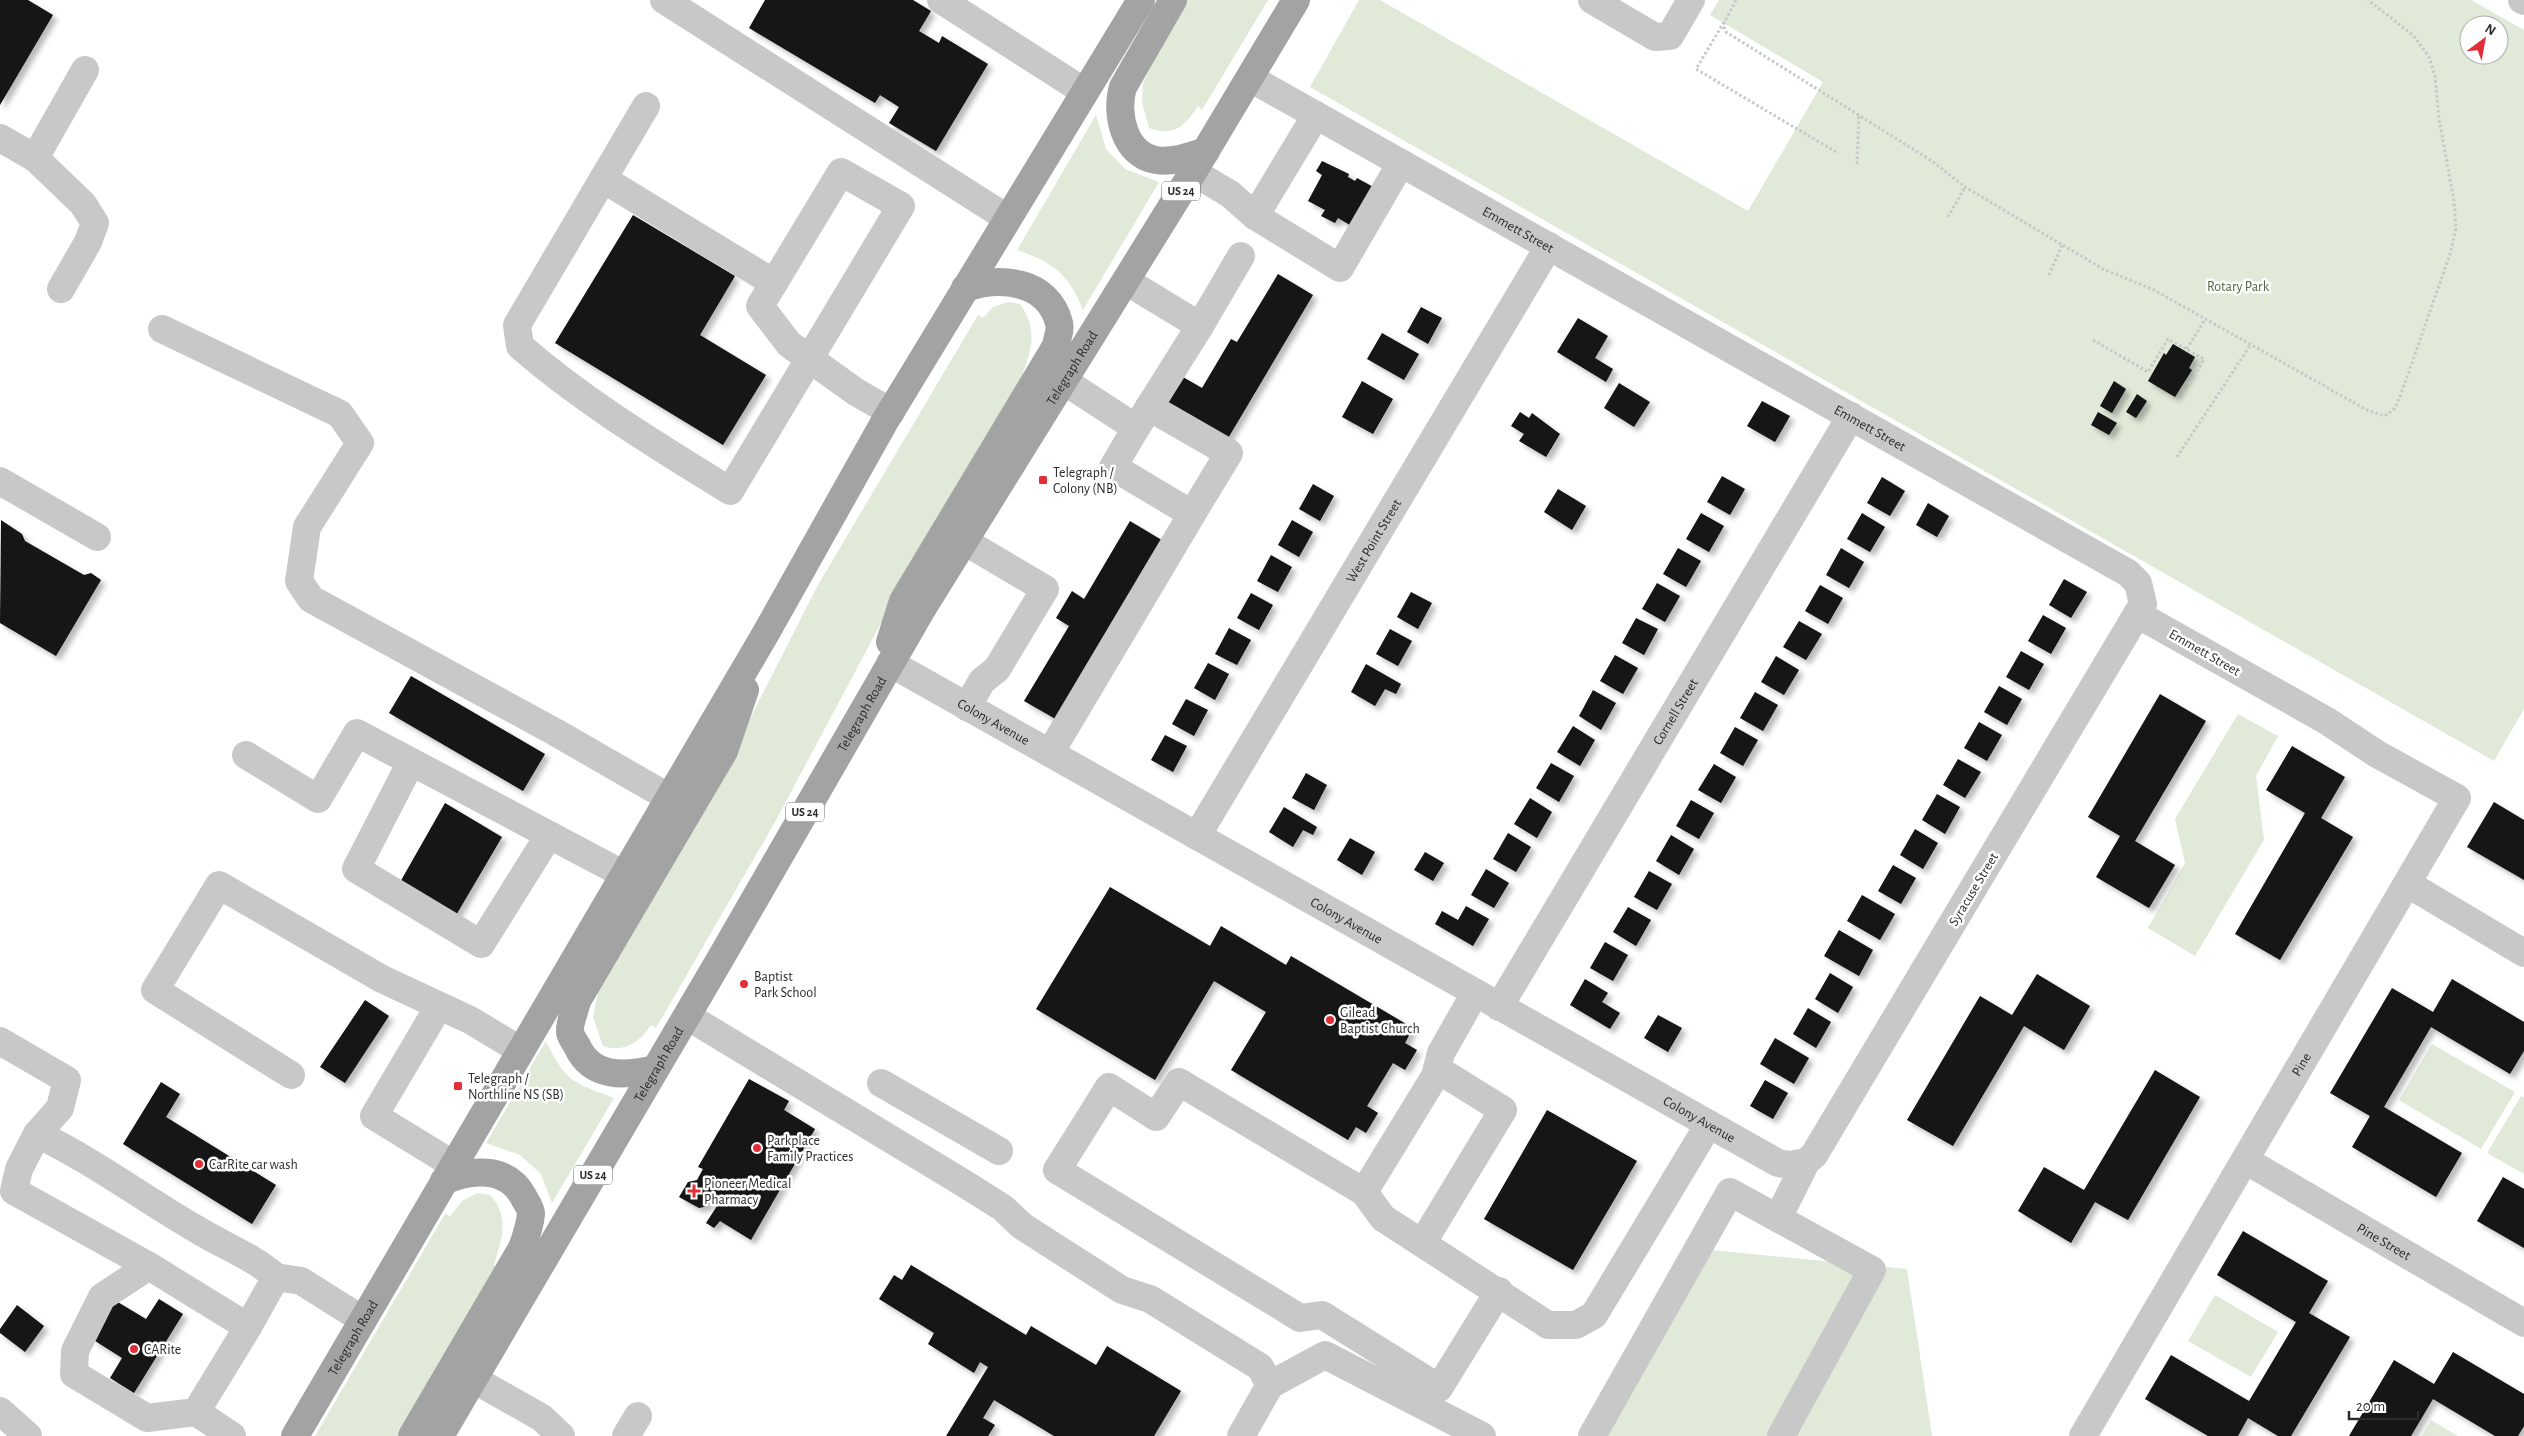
<svg xmlns="http://www.w3.org/2000/svg" width="2524" height="1436" font-family="'Alegreya Sans',sans-serif">
  <style>
    .green { fill: #e1e9d8; fill-rule: evenodd }
    .building { fill: #121212; filter: url(#shadow) }
    .lines { fill: none; stroke-linecap: round; stroke-linejoin: round }
    .path { stroke: #c8c8c8; stroke-width: 3; stroke-dasharray: 2.5 2.5; stroke-linecap: butt }
    .minor { stroke: #c8c8c8; stroke-width: 28 }
    .major { stroke: #a3a3a3; stroke-width: 28 }
    .poi-dot { fill: #e22e37; stroke: #fff; stroke-width: 2 }
    .labels { text-anchor: middle; stroke-width: 5; stroke-linejoin: round; paint-order: stroke }
    .shield { fill: #fff; stroke: #6b6b6b; stroke-width: 1 }
    .shield-label { font-size: 12px; font-weight: bold; fill: #2b2b2b }
    .street-label { font-size: 14px; fill: #2b2b2b; stroke: #fff }
    .park-label { font-size: 14px; fill: #4e663a; stroke: #fff }
    .poi-label { font-size: 14px; fill: #2b2b2b; stroke: #fff; text-anchor: start }
  </style>
  <defs>
    <filter id="shadow"><feDropShadow dx="4.5" dy="4.5" stdDeviation="2.5" flood-color="#0004"/></filter>
  </defs>
  <rect width="100%" height="100%" fill="#fff"/>
  <path class="green" d="M1182 0H1268L1202 110 1198 106C1185 126 1174 137 1149 128L1142 102 1143 83Z
    M1359 0H1380L1748 211 1823 82 1710 15 1719 0H2471L2524 30V709L2494 761 1310 87ZM2469 25H2499V55H2469Z
    M1096 115 1106 149 1125 169 1159 182 1083 310C1068 273 1054 263 1017 250Z
    M1008 302 1020 304C1038 330 1032 348 1022 376L896 595 775 822 656 1028 651 1025C639 1043 624 1053 603 1046L593 1017 598 992 738 742 818 585 978 315 983 318 993 307Z
    M2238 714 2278 736 2256 776 2264 840 2195 956 2148 928 2185 863 2175 819Z
    M546 1041C566 1082 572 1082 614 1098L552 1203 541 1174 520 1155 486 1143Z
    M2432 1044 2515 1092 2481 1149 2399 1100Z
    M2521 1096 2524 1098V1174L2487 1153Z
    M477 1193 490 1195C510 1217 502 1239 494 1265L499 1268 401 1436H315L445 1214 450 1216 462 1201Z
    M1711 1250 1907 1269 1932 1436H1597Z
    M2215 1295 2278 1332 2251 1377 2188 1341Z
    M2431 1420 2458 1436H2422Z"/>
  <path class="building" d="M0 0H28L53 15 0 105Z
    M765 0H913L931 11 919 31 939 43 942 36 988 64 936 151 889 123 899 107 880 95 875 103 749 28Z
    M1322 161 1349 174 1348 177 1355 181 1357 178 1377 189 1355 228 1338 218 1335 223 1321 216 1325 210 1308 201 1322 175 1316 171Z
    M633 215 735 276 700 335 766 375 723 445 555 343Z
    M1278 274 1313 295 1227 440 1167 405 1183 377 1202 388 1231 339 1237 342Z
    M1421 307 1442 318 1428 344 1407 332Z
    M1578 318 1608 336 1595 358 1613 369 1606 382 1557 352Z
    M1382 333 1419 354 1404 380 1367 359Z
    M2173 344 2195 357 2189 368 2192 370 2175 397 2148 381 2164 353 2166 355Z
    M1362 381 1393 399 1373 434 1342 417Z
    M2114 381 2126 389 2112 413 2100 406Z
    M1619 383 1650 402 1634 427 1604 408Z
    M2137 394 2147 401 2136 418 2126 412Z
    M1762 401 1790 416 1775 442 1747 426Z
    M1520 412 1529 418 1532 413 1560 434 1546 457 1519 441 1524 434 1511 426Z
    M2098 412 2117 423 2109 435 2091 425Z
    M1722 476 1745 489 1730 515 1707 502Z
    M1882 477 1905 491 1890 516 1867 503Z
    M1313 484 1334 496 1320 521 1299 509Z
    M1558 489 1586 506 1572 530 1544 512Z
    M1928 503 1949 516 1937 537 1916 525Z
    M1701 513 1724 526 1709 552 1686 539Z
    M1862 513 1885 527 1870 552 1847 539Z
    M1 520 22 534 25 541 84 575 91 573 101 580 56 656 0 623Z
    M1292 520 1313 532 1299 557 1278 545Z
    M1130 521 1165 542 1059 721 1024 701 1069 626 1056 618 1072 591 1084 599Z
    M1678 548 1701 561 1686 587 1663 574Z
    M1841 548 1864 562 1849 588 1826 575Z
    M1271 555 1292 567 1278 592 1257 581Z
    M2064 579 2087 592 2071 618 2049 605Z
    M1657 583 1680 596 1665 622 1642 609Z
    M1820 585 1843 598 1828 624 1805 611Z
    M1411 592 1432 603 1418 629 1397 617Z
    M1251 593 1273 605 1259 630 1237 618Z
    M2043 615 2066 628 2051 654 2028 641Z
    M1636 618 1658 629 1644 655 1622 643Z
    M1799 621 1822 634 1806 660 1783 647Z
    M1229 628 1251 640 1237 665 1215 654Z
    M1390 629 1412 641 1398 666 1376 654Z
    M2021 651 2044 664 2029 690 2006 677Z
    M1615 655 1638 668 1623 694 1600 681Z
    M1776 656 1799 670 1784 695 1761 682Z
    M1208 663 1229 674 1215 700 1194 688Z
    M1366 664 1401 684 1396 694 1385 689 1375 706 1351 692Z
    M411 676 545 754 523 791 389 713Z
    M1999 686 2022 699 2007 725 1984 712Z
    M1593 690 1616 703 1601 730 1579 716Z
    M1755 692 1778 705 1763 731 1740 718Z
    M2160 694 2206 721 2135 841 2175 865 2149 908 2096 877 2120 836 2088 817Z
    M1186 699 1208 710 1194 736 1172 724Z
    M1979 722 2002 735 1987 761 1964 748Z
    M1573 726 1595 740 1580 766 1557 752Z
    M1735 727 1758 740 1743 766 1720 753Z
    M1165 735 1187 746 1173 772 1151 760Z
    M2292 746 2345 777 2321 818 2353 837 2280 960 2235 934 2305 813 2266 790Z
    M1958 759 1981 772 1965 798 1943 785Z
    M1551 763 1574 776 1559 802 1536 788Z
    M1714 764 1736 777 1721 803 1698 790Z
    M1306 773 1327 785 1314 810 1292 798Z
    M1937 794 1960 807 1945 834 1922 820Z
    M1530 798 1552 812 1537 838 1514 824Z
    M1691 800 1714 813 1699 839 1676 826Z
    M2494 802 2524 820V880L2467 847Z
    M445 803 502 837 455 917 399 884Z
    M1284 807 1317 827 1313 835 1303 830 1293 847 1269 832Z
    M1915 829 1938 843 1923 869 1900 855Z
    M1508 833 1531 847 1516 872 1493 859Z
    M1671 835 1694 849 1679 875 1656 861Z
    M1350 838 1375 852 1362 875 1337 860Z
    M1425 852 1444 863 1433 881 1414 870Z
    M1893 865 1916 878 1901 904 1878 891Z
    M1486 869 1509 883 1494 908 1471 895Z
    M1649 871 1672 884 1657 910 1634 897Z
    M1110 887 1210 946 1221 926 1286 965 1291 956 1413 1028 1405 1043 1417 1050 1405 1070 1393 1063 1367 1106 1378 1113 1366 1133 1356 1127 1348 1140 1231 1070 1266 1012 1214 981 1155 1080 1036 1009Z
    M1862 895 1895 914 1880 940 1847 921Z
    M1466 906 1489 919 1473 946 1435 924 1442 911 1458 920Z
    M1628 907 1651 920 1636 946 1613 932Z
    M1839 930 1873 950 1859 976 1824 956Z
    M1605 942 1628 955 1613 981 1590 968Z
    M1830 973 1853 987 1838 1013 1815 999Z
    M2037 974 2090 1006 2064 1050 2024 1026 1953 1146 1907 1120 1980 996 2012 1015Z
    M1585 979 1608 993 1602 1002 1620 1013 1610 1029 1570 1005Z
    M2452 979 2524 1022V1051L2510 1074 2431 1027 2384 1107 2462 1153 2436 1197 2352 1147 2370 1116 2330 1093 2392 988 2433 1012Z
    M365 1000 389 1016 345 1083 320 1067Z
    M1808 1008 1831 1022 1816 1048 1793 1034Z
    M1658 1015 1682 1028 1668 1052 1644 1038Z
    M1775 1038 1809 1058 1794 1084 1760 1064Z
    M2155 1070 2200 1097 2128 1220 2095 1202 2071 1243 2018 1211 2044 1167 2084 1190Z
    M749 1079 789 1101 784 1110 815 1129 751 1240 720 1221 714 1228 706 1223 717 1206 710 1202 708 1206 699 1208 679 1197 688 1182 697 1180 703 1169 698 1167Z
    M1765 1080 1788 1093 1773 1119 1750 1106Z
    M161 1082 180 1094 166 1117 276 1185 252 1224 123 1144Z
    M1547 1110 1637 1161 1573 1270 1484 1219Z
    M2503 1177 2524 1189V1248L2477 1221Z
    M2243 1231 2328 1281 2309 1313 2350 1337 2291 1436H2278L2248 1418 2238 1436H2208L2145 1399 2171 1355 2249 1401 2296 1322 2217 1275Z
    M911 1265 1026 1335 1031 1326 1096 1365 1107 1346 1181 1391 1154 1436H1054L994 1400 983 1418 995 1425 988 1436H946L988 1367 980 1362 974 1373 928 1344 934 1333 879 1299 894 1275 902 1280Z
    M159 1299 183 1314 134 1393 110 1378 122 1358 92 1339 116 1301 146 1319Z
    M17 1305 44 1326 25 1352 0 1333V1329Z
    M2453 1352 2524 1394V1426L2518 1436H2495L2433 1399 2411 1436H2349L2394 1360 2434 1384Z"/>
  <g class="lines">
    <path class="path" d="M1736 0 1723 25 1726 32 1932 161 1965 187 2103 269 2154 290 2367 410 2385 416 2395 408 2401 394 2450 254 2456 228 2454 201 2439 119 2435 76 2429 57 2413 35 2368 0
      M1724 22 1696 69 1836 152
      M1857 164 1859 115
      M1948 217 1965 187
      M2049 275 2062 245
      M2093 340 2148 372 2168 339 2204 359 2189 385
      M2187 349 2205 319
      M2177 457 2251 344"/>
    <g class="minor">
      <path d="M664 0 1007 218"/>
      <path d="M941 0 1085 92"/>
      <path d="M1592 0 1655 37 1670 36 1691 0"/>
      <path d="M2522 0 2524 1"/>
      <path id="s1" d="M1250 78 2128 573 2138 583 2143 604 1814 1155 1806 1162 1778 1218"/>
      <path d="M646 106 517 325 520 346C584 402 658 446 730 491L901 206 841 172 760 306 789 344 856 392 891 412"/>
      <path d="M0 138 35 158 85 70"/>
      <path d="M35 158 83 204 95 223 88 242 61 289"/>
      <path d="M1193 172 1230 194 1255 216 1316 115"/>
      <path d="M603 179 774 283"/>
      <path d="M1255 216 1340 268 1401 163"/>
      <path d="M1200 326 1241 256"/>
      <path d="M162 329 340 414 360 443 307 527 299 581 311 599 555 732 668 797"/>
      <path d="M1064 381 1136 428 1200 326 1126 281"/>
      <path d="M1136 428 1113 467 1192 514 1229 453 1149 407"/>
      <path d="M0 481 97 537"/>
      <path d="M964 541 1045 589 997 669 982 681 967 707"/>
      <path id="s2" d="M890 663 1778 1163 1791 1165 1806 1162"/>
      <path d="M1050 753 1192 514"/>
      <path d="M246 755 318 799 357 733 623 874"/>
      <path d="M411 762 356 869 481 944 549 835"/>
      <path id="s3" d="M1197 836 1549 246"/>
      <path d="M2408 884 2524 953"/>
      <path d="M1475 993 1441 1053 1435 1076 1364 1192 1179 1082 1156 1117 1109 1087 1057 1170 1300 1318 1322 1315 1439 1388 1499 1291"/>
      <path d="M439 1006 374 1116 454 1165"/>
      <path id="s4" d="M1499 1007 1851 416"/>
      <path d="M687 1016 965 1184 1003 1208 1022 1226 1122 1290 1150 1299 1260 1367 1270 1385 1241 1436"/>
      <path d="M0 1041 67 1080 60 1108 37 1134 19 1169 14 1191 149 1266"/>
      <path d="M291 1075 155 990 219 885 382 979 470 1020 520 1050"/>
      <path d="M881 1083 999 1151"/>
      <path d="M37 1134C94 1161 144 1199 198 1230 224 1246 254 1257 276 1277L248 1327"/>
      <path id="s5" d="M2245 1160 2524 1323"/>
      <path d="M1364 1192 1383 1218 1548 1325H1576L1594 1315 1709 1124"/>
      <path d="M1423 1242 1503 1110 1437 1069"/>
      <path d="M276 1277 301 1281 363 1320"/>
      <path d="M475 1380 542 1418 561 1436"/>
      <path d="M1270 1385 1325 1355 1482 1436"/>
      <path d="M0 1411 28 1436"/>
      <path d="M196 1412 248 1327 149 1266 102 1297 75 1351 74 1374 147 1418 196 1412 232 1436"/>
      <path d="M626 1436 638 1416"/>
      <path d="M1592 1436 1730 1192 1872 1270 1781 1436"/>
      <path id="s6" d="M2083 1436 2457 798 2377 754 2327 721 2137 614"/>
    </g>
    <g class="major">
      <path d="M1173 0 1123 87C1115 113 1124 155 1156 160 1173 163 1190 156 1206 151"/>
      <path d="M890 642 903 601 1056 346C1057 339 1061 329 1059 323 1048 280 1000 276 965 288"/>
      <path d="M655 1069C626 1076 592 1079 577 1046 575 1042 570 1036 570 1032 569 1024 575 1010 577 1001L724 751 745 690"/>
      <path id="s7" d="M295 1436 766 633 885 421 1141 0"/>
      <path d="M412 1436 522 1248C526 1237 530 1226 531 1214 531 1208 526 1202 523 1196 507 1166 470 1169 444 1181"/>
      <path id="s8" d="M440 1436 719 961 922 609 1193 172 1296 0"/>
    </g>
  </g>
  <g class="poi-dot">
    <rect x="1038" y="475" width="10" height="10" rx="2.5"/>
    <circle cx="744" cy="984" r="5"/>
    <circle cx="1330" cy="1020" r="5"/>
    <rect x="453" y="1081" width="10" height="10" rx="2.5"/>
    <circle cx="757" cy="1148" r="5"/>
    <circle cx="199" cy="1164" r="5"/>
    <path d="M691.5 1183.5h5v5h5v5h-5v5h-5v-5h-5v-5h5z"/>
    <circle cx="134" cy="1349" r="5"/>
  </g>
  <g class="labels">
    <g class="shield">
      <rect x="1162" y="181.5" width="38" height="19" rx="4"/>
      <rect x="786" y="802.5" width="38" height="19" rx="4"/>
      <rect x="574" y="1165.5" width="38" height="19" rx="4"/>
    </g>
    <g class="shield-label">
      <text x="1181" y="195">US 24</text>
      <text x="805" y="816">US 24</text>
      <text x="593" y="1179">US 24</text>
    </g>
    <g class="street-label">
      <text dy="5" stroke="none"><textPath href="#s1" startOffset="308">Emmett Street</textPath></text>
      <text dy="5" stroke="none"><textPath href="#s8" startOffset="1241">Telegraph Road</textPath></text>
      <text dy="5" stroke="none"><textPath href="#s1" startOffset="712">Emmett Street</textPath></text>
      <text dy="5" stroke="none"><textPath href="#s3" startOffset="344">West Point Street</textPath></text>
      <text transform="translate(2205 652) rotate(30)" y="5">Emmett Street</text>
      <text dy="5" stroke="none"><textPath href="#s4" startOffset="344">Cornell Street</textPath></text>
      <text dy="5" stroke="none"><textPath href="#s8" startOffset="836">Telegraph Road</textPath></text>
      <text dy="5" stroke="none"><textPath href="#s2" startOffset="119">Colony Avenue</textPath></text>
      <text transform="translate(1973 889) rotate(-59)" y="5">Syracuse Street</text>
      <text dy="5" stroke="none"><textPath href="#s2" startOffset="524">Colony Avenue</textPath></text>
      <text dy="5" stroke="none"><textPath href="#s8" startOffset="431">Telegraph Road</textPath></text>
      <text dy="5" stroke="none"><textPath href="#s6" startOffset="431">Pine</textPath></text>
      <text dy="5" stroke="none"><textPath href="#s2" startOffset="929">Colony Avenue</textPath></text>
      <text dy="5" stroke="none"><textPath href="#s5" startOffset="161">Pine Street</textPath></text>
      <text dy="5" stroke="none"><textPath href="#s7" startOffset="114">Telegraph Road</textPath></text>
    </g>
    <g class="park-label">
      <text x="2238" y="291">Rotary Park</text>
    </g>
    <g class="poi-label">
      <text x="1053" y="477">Telegraph /<tspan x="1053" dy="16">Colony (NB)</tspan></text>
      <text x="754" y="981">Baptist<tspan x="754" dy="16">Park School</tspan></text>
      <text x="1340" y="1017">Gilead<tspan x="1340" dy="16">Baptist Church</tspan></text>
      <text x="468" y="1083">Telegraph /<tspan x="468" dy="16">Northline NS (SB)</tspan></text>
      <text x="767" y="1145">Parkplace<tspan x="767" dy="16">Family Practices</tspan></text>
      <text x="209" y="1169">CarRite car wash</text>
      <text x="704" y="1188">Pioneer Medical<tspan x="704" dy="16">Pharmacy</tspan></text>
      <text x="144" y="1354">CARite</text>
    </g>
  </g>
  <g transform="translate(2484 40) rotate(32)"><circle r="24" fill="#ffffff" stroke="#aaaaaa"/>
  <path d="M0-4L9 19L0 12L-9 19Z" fill="#e22e37"/>
  <text y="-8" font-size="14" font-weight="bold" text-anchor="middle" fill="#2b2b2b">N</text>
  </g>
  <path d="M2349 1411v8h69v-8" fill="none" stroke="#2b2b2b" stroke-width="2.5"/>
  <text x="2356" y="1411" font-size="15" fill="#2b2b2b" stroke="#ffffff" stroke-width="4" paint-order="stroke">20 m</text>
</svg>
